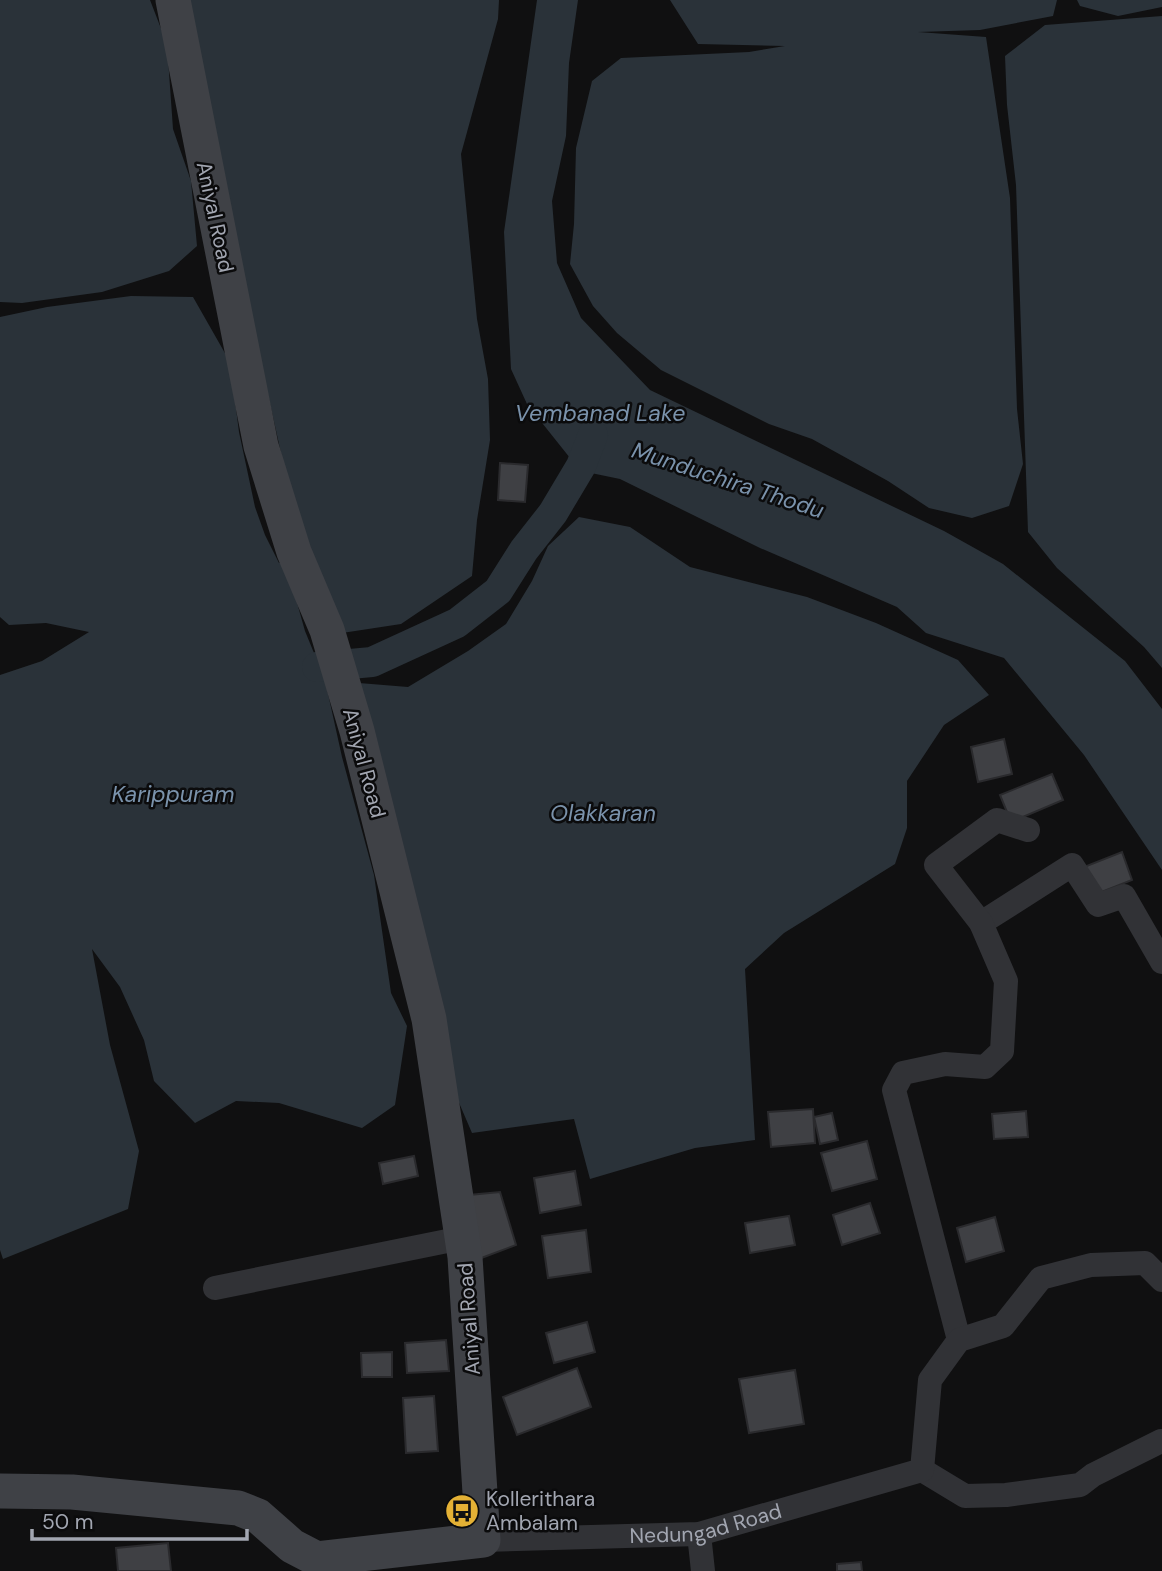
<svg xmlns="http://www.w3.org/2000/svg" width="1162" height="1571" font-family="'DM Sans',sans-serif">
  <style>
    .water { fill: #2a3239 }
    .lines { fill: none; stroke-linecap: round; stroke-linejoin: round }
    .canal { stroke: #2a3239; stroke-width: 30 }
    .building { fill: #3f4044; stroke: #2a2a2d; stroke-width: 2 }
    .street { stroke: #313236; stroke-width: 24 }
    .secondary { stroke: #3f4146; stroke-width: 35 }
    .labels { text-anchor: middle; stroke-width: 5; stroke-linejoin: round; paint-order: stroke }
    .street-label { font-size: 21px; fill: #a2a6b1; stroke: #0b0b0c }
    .poi-label { font-size: 21px; fill: #a2a6b1; stroke: #0b0b0c; text-anchor: start }
    .water-label { font-size: 23px; font-style: italic; fill: #7a92ab; stroke: #0b0b0c }
  </style>
  <rect width="100%" height="100%" fill="#101011"/>
  <path class="water" d="M0 0H150L167 44 173 129 191 181 197 246 169 271 102 292 22 303 0 302Z
    M185 0H499L498 19 461 154 477 319 488 379 490 440 477 520 472 576 401 624 342 633 294 592 305 631 325 680 342 757 374 875 391 993 407 1026 395 1105 362 1128 279 1103 236 1101 195 1123 154 1081 144 1040 120 987 92 949 110 1045 139 1151 128 1209 3 1259 0 1250V675L42 661 89 632 46 623 9 625 0 617V317L47 307 131 296 193 297 230 362 239 432 255 507 265 535 279 563 309 549 293 507 245 291Z
    M537 0H578L569 63 566 136 552 201 557 263 581 318 650 390 944 531 1003 564 1125 661 1162 709V870L1084 755 1004 658 926 633 897 607 760 548 620 479 591 473 570 458 527 404 511 369 504 232Z
    M670 0H1057L1053 16 980 30 918 32 986 37 1010 198 1017 409 1023 464 1009 506 972 518 929 508 888 481 812 439 769 424 661 370 617 333 593 306 570 264 574 224 576 148 592 81 621 58 749 52 785 46 698 44Z
    M1077 0H1162V7L1118 16 1080 6Z
    M1162 16V668L1144 647 1057 568 1028 532 1016 185 1007 105 1005 56 1045 25Z
    M579 517 630 527 690 567 807 597 876 623 958 660 989 695 944 725 907 781V828L895 864 784 933 745 969 755 1140 695 1148 590 1179 574 1119 472 1133 442 1063 359 683 408 687 468 651 506 624 532 581 548 546Z"/>
  <g class="lines">
    <path class="canal" d="M317 667 372 662 457 623 498 591 524 550 553 513 581 466 593 435"/>
  </g>
  <path class="building" d="M500 463 528 465 525 502 498 500Z
    M1004 739 1012 774 978 782 971 747Z
    M1052 774 1063 800 1011 822 1000 795Z
    M1122 852 1132 880 1094 895 1084 867Z
    M813 1109 815 1143 771 1147 768 1112Z
    M1026 1111 1028 1137 994 1139 992 1114Z
    M832 1113 838 1140 820 1144 814 1117Z
    M867 1141 877 1179 832 1191 821 1153Z
    M414 1156 418 1176 383 1184 379 1163Z
    M575 1171 581 1205 540 1213 534 1178Z
    M500 1192 516 1245 476 1260 469 1195Z
    M870 1203 880 1233 842 1245 833 1215Z
    M789 1216 795 1245 750 1253 745 1223Z
    M995 1217 1004 1251 966 1262 957 1228Z
    M586 1230 591 1272 548 1278 542 1236Z
    M587 1322 595 1352 554 1363 546 1333Z
    M446 1340 449 1371 407 1373 405 1343Z
    M392 1352V1377H362L361 1353Z
    M577 1368 591 1407 517 1435 503 1397Z
    M795 1370 804 1424 749 1433 739 1379Z
    M434 1396 438 1451 406 1453 403 1398Z
    M168 1543 171 1571H118L116 1548Z
    M861 1562 862 1571H837V1564Z"/>
  <g class="lines">
    <g class="street">
      <path d="M981 923 1072 865 1098 905 1124 896 1162 962"/>
      <path d="M215 1288 462 1238"/>
      <path d="M959 1340 894 1090 903 1073 945 1064 985 1067 1002 1051 1006 981 981 923 936 865 997 820 1028 830"/>
      <path d="M922 1470 965 1496 1006 1495 1080 1485 1093 1475 1161 1441"/>
      <path d="M699 1534 703 1571"/>
      <path id="s1" d="M483 1540 699 1534 922 1470 930 1380 959 1340 1003 1326 1041 1278 1091 1265 1145 1263 1162 1280"/>
    </g>
    <path class="secondary" d="M0 1491 72 1492 238 1508 258 1516 292 1546 317 1559 483 1540 465 1257 429 1019 357 731 327 630 294 552 261 446 173 0"/>
  </g>
  <defs>
    <g id="bus-disc" transform="scale(1.75)"><circle r="9.5" fill="#e4b135" stroke="#0b0b0c"/><path d="M-5-6H5V4H4V6H2V4H-2V6H-4V4H-5ZM-3.5-4V0h7V-4ZM-3.5 1.2v1.5H-2V1.2ZM2 1.2v1.5H3.5V1.2Z" fill="#111"/></g>
  </defs>
  <g fill-rule="evenodd">
    <use href="#bus-disc" x="462" y="1511"/>
  </g>
  <g class="labels">
    <g class="street-label">
      <text transform="translate(215 217) rotate(78)" y="7">Aniyal Road</text>
      <text transform="translate(364 763) rotate(75)" y="7">Aniyal Road</text>
      <text transform="translate(469 1319) rotate(-94)" y="7">Aniyal Road</text>
      <text dy="7" stroke="none"><textPath href="#s1" startOffset="224">Nedungad Road</textPath></text>
    </g>
    <g class="poi-label">
      <text x="486" y="1506">Kollerithara<tspan x="486" dy="24">Ambalam</tspan></text>
    </g>
    <g class="water-label">
      <text x="600" y="421">Vembanad Lake</text>
      <text transform="translate(728 480) rotate(18)" y="8">Munduchira Thodu</text>
      <text x="173" y="802">Karippuram</text>
      <text x="603" y="821">Olakkaran</text>
    </g>
  </g>
  <path d="M32 1529v10h215v-10" fill="none" stroke="#a2a6b1" stroke-width="3.5"/>
  <text x="42" y="1529" font-size="21" fill="#a2a6b1" stroke="#0b0b0c" stroke-width="5" paint-order="stroke">50 m</text>
</svg>
